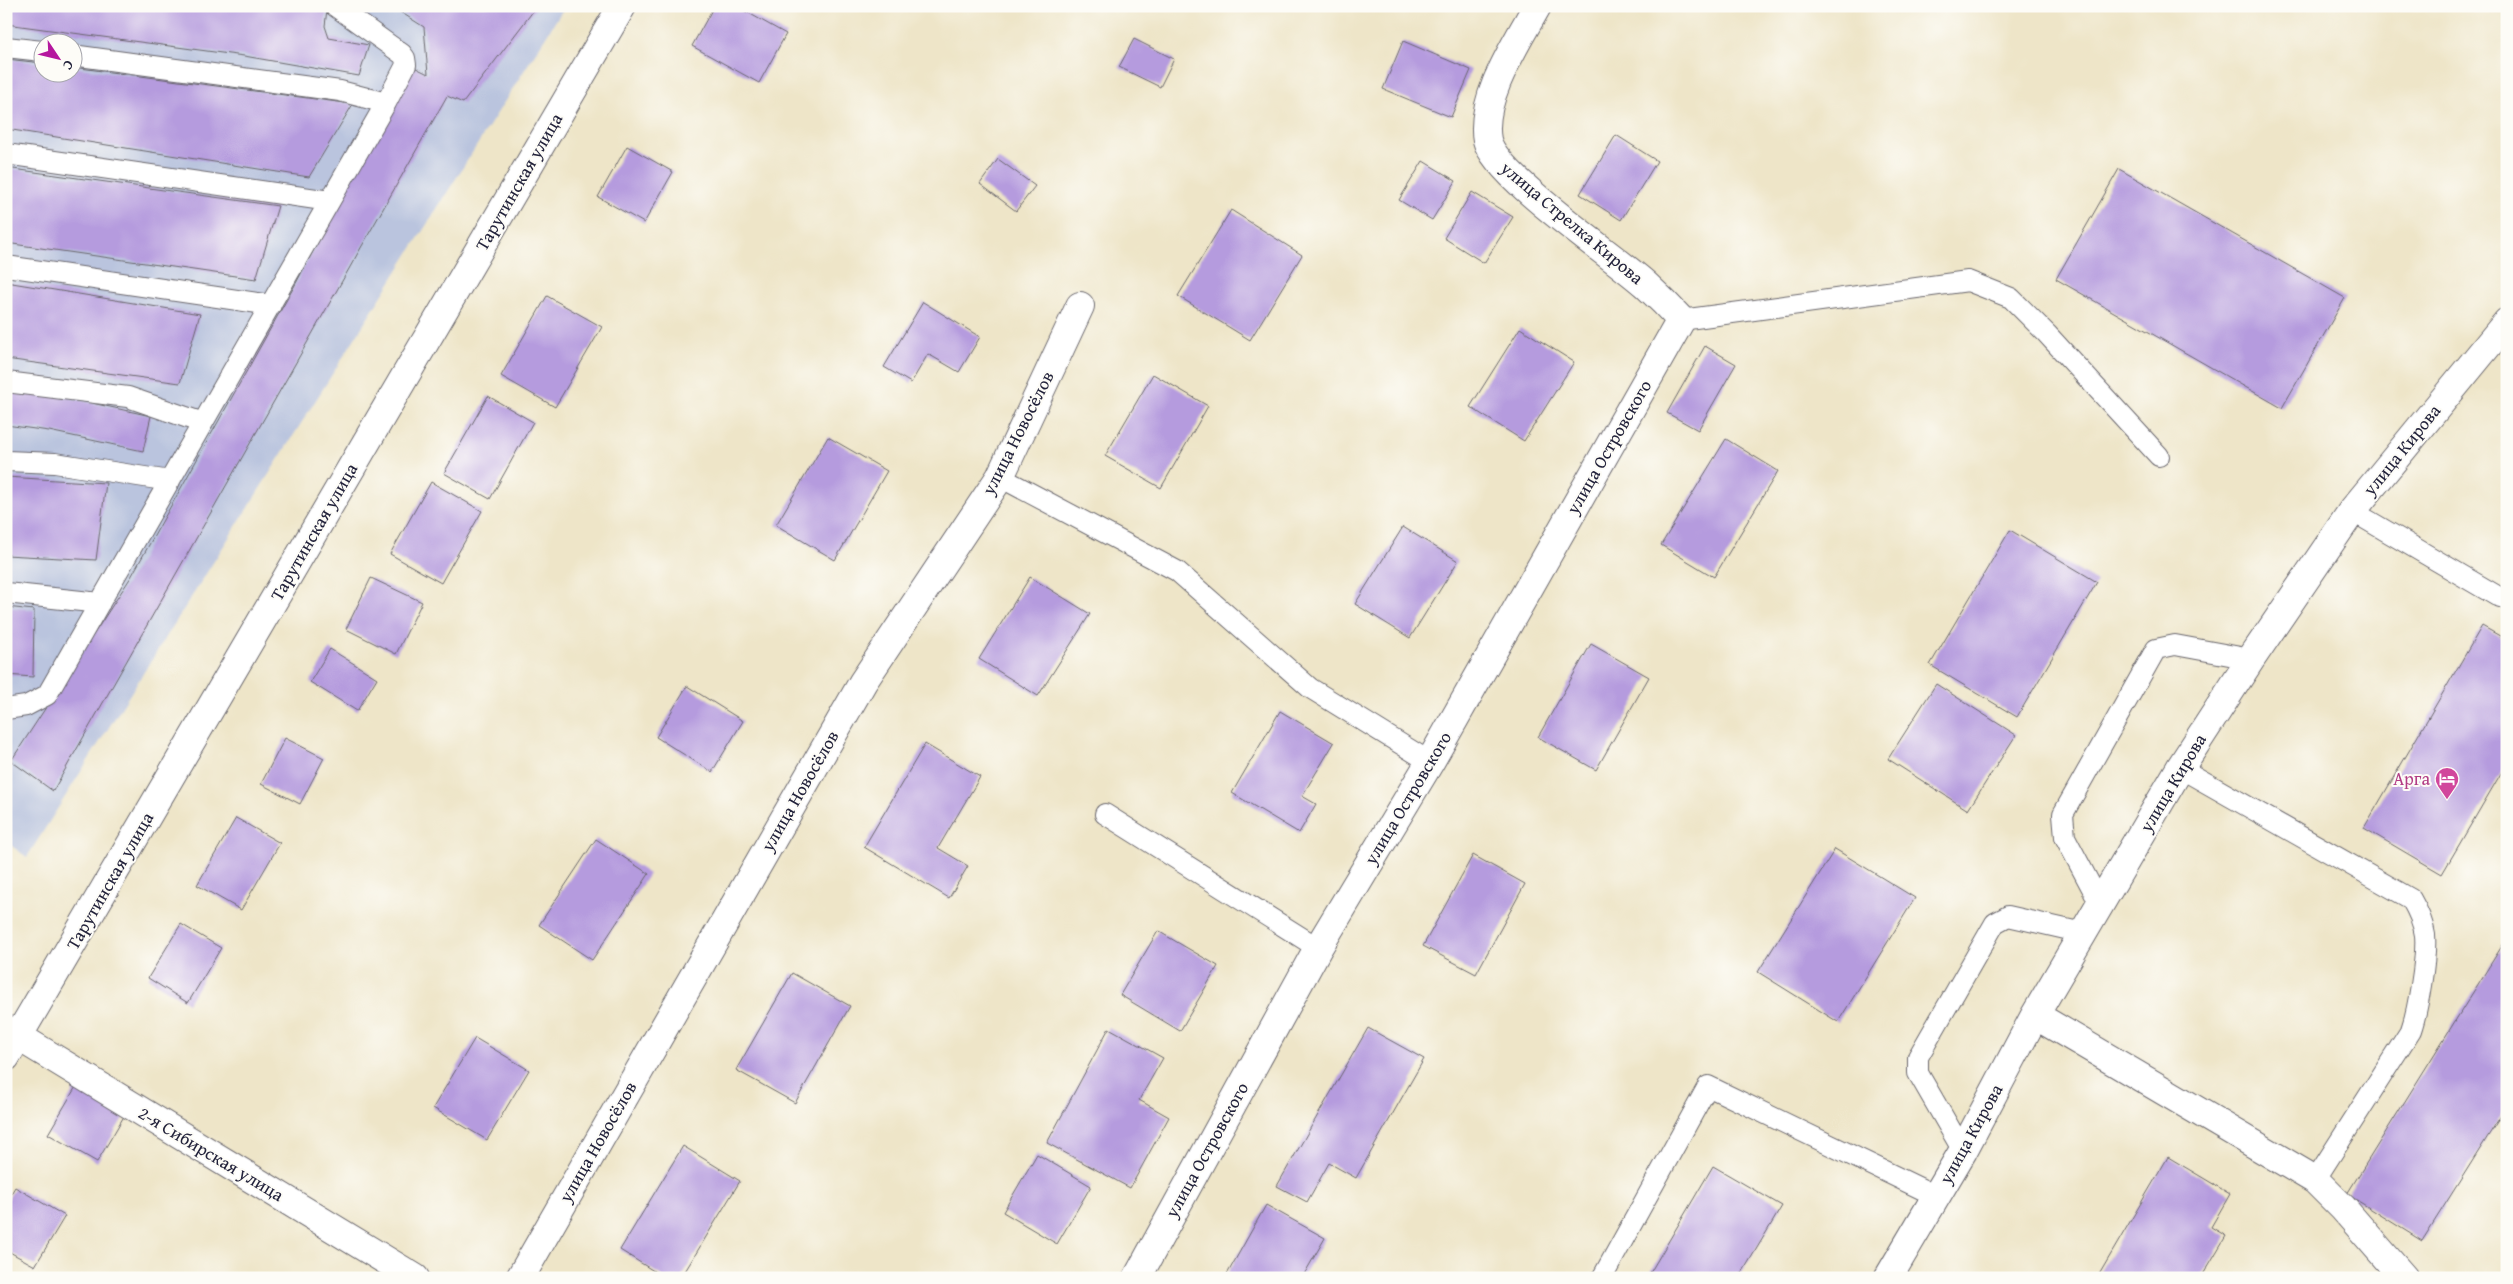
<svg xmlns="http://www.w3.org/2000/svg" width="2513" height="1284" font-family="'Gentium Book Plus',serif">
  <style>
    .industrial { fill: #bac4de; fill-rule: evenodd }
    .building { fill: #b59bde }
    .lines { fill: none; stroke-linecap: round; stroke-linejoin: round }
    .lane-casing { stroke: #69666c; stroke-width: 22 }
    .street-casing { stroke: #69666c; stroke-width: 30 }
    .lane { stroke: #fff; stroke-width: 20 }
    .street { stroke: #fff; stroke-width: 28 }
    .labels { text-anchor: middle; stroke-width: 4; stroke-linejoin: round; paint-order: stroke }
    .street-label { font-size: 18px; fill: #22223b; stroke: #fdfcf7 }
    .hotel-label { font-size: 18px; fill: #b23c85; stroke: #fdfcf7; text-anchor: end }
  </style>
  <rect width="100%" height="100%" fill="#fdfcf7"/>
  <filter id="ink" filterUnits="userSpaceOnUse"><feTurbulence type="fractalNoise" baseFrequency=".02" numOctaves="2"/><feDisplacementMap in="SourceGraphic" scale="10" xChannelSelector="R" yChannelSelector="G"/><feConvolveMatrix kernelMatrix="1 2 1 2 8 2 1 2 1" color-interpolation-filters="sRGB"/></filter>
  <filter id="wash" filterUnits="userSpaceOnUse"><feTurbulence type="fractalNoise" baseFrequency=".0096" numOctaves="4" result="noise"/><feDisplacementMap in="SourceGraphic" scale="20" xChannelSelector="R" yChannelSelector="G"/><feGaussianBlur stdDeviation="1.12" result="paint"/><feColorMatrix in="noise" values="0 0 0 0 0 0 0 0 0 0 0 0 0 0 0 0 0 1.4 0 .05"/><feComposite in="paint" operator="in"/></filter>
  <g filter="url(#wash)">
    <rect width="100%" height="100%" fill="#eee5c8"/>
    <path class="industrial" d="M6 6H565L27 857 6 842ZM42 42H72V72H42Z"/>
    <g id="blocks">
      <path class="building" d="M6 6H324L327 9 325 26 329 38 369 45 359 76 244 56 6 24Z
        M391 6H537L463 103 447 96 53 791 11 761 131 577 295 285 412 66 428 74 424 27Z
        M714 6H736L786 34 759 83 692 46Z
        M771 6H784L781 11Z
        M1134 39 1174 59 1160 87 1119 67Z
        M1403 41 1471 70 1451 117 1383 89Z
        M6 59 42 63V72H72V67L353 104 309 177 6 129Z
        M1616 135 1657 161 1621 220 1580 194Z
        M627 146 673 172 644 223 598 197Z
        M998 159 1035 186 1016 211 980 184Z
        M1423 161 1456 181 1432 220 1399 200Z
        M6 168 278 206 256 279 6 243Z
        M2119 169 2345 298 2282 408 2056 279Z
        M1472 192 1513 217 1484 263 1444 238Z
        M1231 210 1302 255 1250 340 1178 296Z
        M6 282 200 314 180 383 6 359Z
        M547 296 602 327 555 407 501 376Z
        M923 302 980 337 959 372 928 354 911 383 884 367Z
        M1520 328 1574 362 1524 441 1470 407Z
        M1705 346 1736 364 1698 430 1667 413Z
        M1153 374 1208 406 1161 488 1105 456Z
        M6 392 60 396 151 416 143 451 49 431 6 425Z
        M488 396 533 422 490 499 444 473Z
        M828 437 887 471 835 560 776 525Z
        M1726 439 1778 471 1714 577 1661 545Z
        M6 477 106 483 96 560 6 555Z
        M431 482 482 511 441 583 390 554Z
        M1403 527 1458 561 1410 638 1355 604Z
        M2010 530 2097 582 2017 717 1930 665Z
        M1030 577 1090 614 1038 696 979 659Z
        M371 578 422 602 396 654 346 629Z
        M6 607 34 610 33 677 6 675Z
        M2482 626 2507 640V763L2442 874 2364 828Z
        M1591 644 1649 677 1596 770 1538 737Z
        M330 649 377 678 357 711 310 682Z
        M1936 684 2016 735 1968 810 1888 759Z
        M687 686 743 721 712 772 656 737Z
        M1280 711 1334 743 1302 796 1316 804 1299 833 1232 793Z
        M285 738 324 758 300 804 261 784Z
        M925 744 980 777 938 848 968 866 949 898 864 847Z
        M236 818 280 843 241 910 197 885Z
        M596 839 649 874 592 960 539 925Z
        M1835 849 1915 898 1838 1022 1758 972Z
        M1473 855 1525 884 1476 974 1423 946Z
        M181 924 221 948 188 1003 148 978Z
        M1158 931 1218 966 1180 1031 1120 995Z
        M2507 938V1106L2422 1241 2347 1194Z
        M792 973 850 1006 795 1103 736 1070Z
        M1109 1028 1163 1058 1139 1100 1169 1117 1130 1188 1047 1143Z
        M1368 1028 1424 1059 1356 1178 1329 1163 1307 1202 1277 1186Z
        M475 1038 529 1070 487 1140 433 1108Z
        M84 1073 133 1101 97 1162 48 1134Z
        M683 1146 740 1181 681 1278H665L620 1250Z
        M1037 1154 1091 1186 1057 1244 1003 1212Z
        M2168 1157 2230 1194 2211 1227 2226 1236 2201 1278H2097Z
        M1713 1166 1782 1206 1739 1278H1647Z
        M15 1187 65 1216 35 1266 6 1250V1202Z
        M1266 1205 1325 1238 1302 1278H1225Z"/>
    </g>
  </g>
  <g filter="url(#ink)">
    <use href="#blocks" fill-opacity="0" stroke="#69666c" stroke-width="1"/>
    <g class="lines">
      <g class="lane-casing">
        <path id="lane" d="M6 47 42 51
          M72 55 340 91 386 103
          M6 154 330 201
          M6 266 271 305
          M1681 320 1968 281 2011 298 2047 334 2159 456
          M6 382 128 397 203 423
          M6 461 55 463 170 481
          M1000 477 1177 571 1310 688 1430 762
          M2352 511 2497 596 2507 599
          M6 593 100 603
          M6 709 26 706 47 695 386 103 406 65 405 58 402 54 335 6
          M2180 768 2411 899C2418 911 2423 921 2425 935 2427 956 2418 1010 2411 1030L2315 1180
          M1105 814 1318 948
          M2101 905 2065 837 2063 814 2156 649 2175 645 2251 659
          M1963 1151 1918 1073V1057L1995 923 2008 916 2083 933
          M1602 1278 1708 1086 1936 1196"/>
      </g>
      <g class="street-casing">
        <path id="street" d="M2035 1015 2315 1180 2343 1208 2404 1278
          M6 1029 415 1278
          M6 1057 622 6
          M520 1278 863 682 1000 477 1080 306
          M1137 1278 1318 948 1430 762 1681 320C1670 308 1658 296 1646 285 1614 256 1495 176 1487 140 1479 98 1518 41 1537 6
          M1888 1278 1963 1151 2035 1015 2180 768 2251 659 2352 511 2507 322"/>
      </g>
      <use href="#lane" class="lane"/>
      <use href="#street" class="street"/>
    </g>
  </g>
  <defs>
    <g id="hotel-pin" transform="scale(1.25)"><path d="M0 17L-7.5 6A9.5 9.5 0 1 1 7.5 6Z" fill="#d1479c" stroke="#fdfcf7"/><path d="M-6-4.5h1.5V1H6V5H4.5V3h-9V5H-6ZM-4 0a1.8 1.8 0 1 1 3.6 0ZM.5 0V-2.5h3Q6-2.5 6 0Z" fill="#fff"/></g>
  </defs>
  <g fill-rule="evenodd">
    <use href="#hotel-pin" x="2447" y="779"/>
  </g>
  <g class="labels">
    <g class="street-label">
      <text transform="translate(519 182) rotate(-60)" y="6">Тарутинская улица</text>
      <text transform="translate(1572 223) rotate(40)" y="6">улица Стрелка Кирова</text>
      <text transform="translate(1018 433) rotate(-63)" y="6">улица Новосёлов</text>
      <text transform="translate(1609 447) rotate(-60)" y="6">улица Островского</text>
      <text transform="translate(2402 450) rotate(-51)" y="6">улица Кирова</text>
      <text transform="translate(314 532) rotate(-60)" y="6">Тарутинская улица</text>
      <text transform="translate(2173 783) rotate(-59)" y="6">улица Кирова</text>
      <text transform="translate(800 791) rotate(-60)" y="6">улица Новосёлов</text>
      <text transform="translate(1408 798) rotate(-59)" y="6">улица Островского</text>
      <text transform="translate(110 881) rotate(-60)" y="6">Тарутинская улица</text>
      <text transform="translate(1971 1134) rotate(-61)" y="6">улица Кирова</text>
      <text transform="translate(598 1142) rotate(-60)" y="6">улица Новосёлов</text>
      <text transform="translate(1207 1150) rotate(-61)" y="6">улица Островского</text>
      <text transform="translate(211 1154) rotate(31)" y="6">2-я Сибирская улица</text>
    </g>
    <g class="hotel-label">
      <text x="2430" y="785">Арга</text>
    </g>
  </g>
  <rect width="2513" height="1284" fill="none" stroke="#fdfcf7" stroke-width="25"/>
  <g transform="translate(58 58) rotate(125)"><circle r="24" fill="#fdfcf7" stroke="#a5a5ac"/>
  <path d="M0-4L9 19L0 12L-9 19Z" fill="#b5179e"/>
  <text y="-8" font-size="14" font-weight="bold" text-anchor="middle" fill="#22223b">С</text>
  </g>
</svg>
